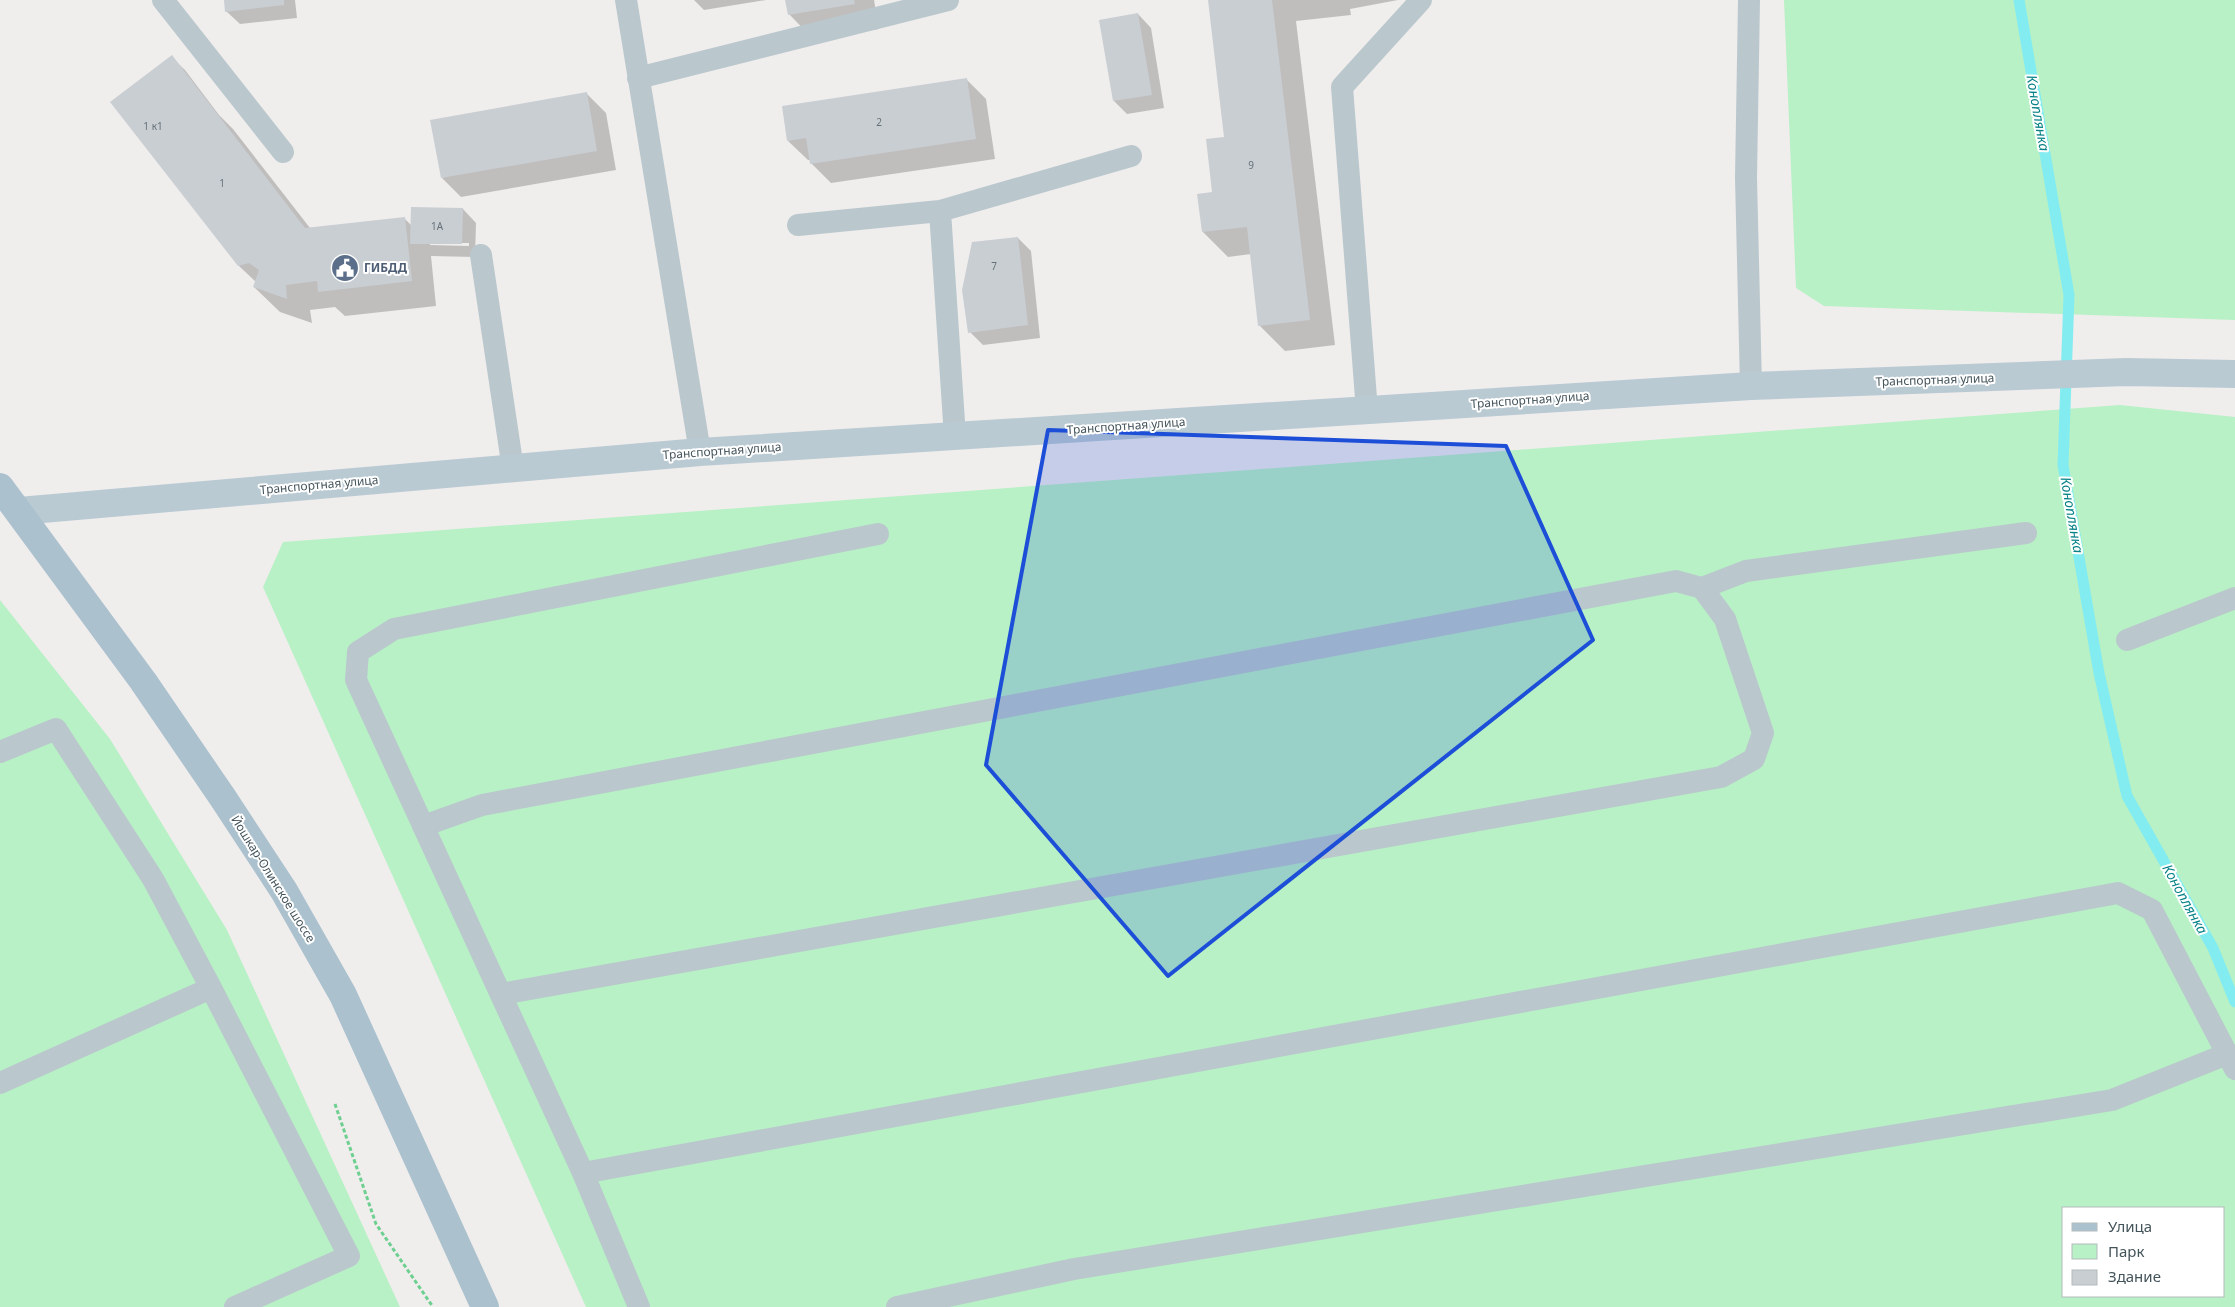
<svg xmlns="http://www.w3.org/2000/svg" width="2235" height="1307" font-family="'Noto Sans',sans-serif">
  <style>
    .green { fill: #b8f1c5; fill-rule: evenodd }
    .shadow { fill: #0003; fill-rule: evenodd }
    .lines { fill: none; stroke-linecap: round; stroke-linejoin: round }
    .stream { stroke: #83ecf0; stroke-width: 11 }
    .building { fill: #c9ced2 }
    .path { stroke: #6ed090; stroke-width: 3; stroke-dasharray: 4 2.5; stroke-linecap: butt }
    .service { stroke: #bac8cd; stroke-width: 22 }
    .secondary { stroke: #b9cad3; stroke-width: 28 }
    .primary { stroke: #abc2ce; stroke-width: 28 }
    .marked { fill: #1d4ed8; fill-opacity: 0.2; stroke: #1d4ed8; stroke-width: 4; stroke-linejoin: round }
    .labels { text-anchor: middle; stroke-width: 4; stroke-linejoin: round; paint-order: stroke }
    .number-label { font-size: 10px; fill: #657279 }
    .service-label { font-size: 12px; font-weight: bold; fill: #4e5e75; stroke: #fff; text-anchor: start }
    .street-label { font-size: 12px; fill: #44545b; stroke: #fff }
    .water-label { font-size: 14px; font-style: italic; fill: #088287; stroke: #fff }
  </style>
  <rect width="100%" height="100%" fill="#f0eded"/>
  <path class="green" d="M1784 0H2235V320L1824 306 1796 288Z
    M2120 405 2235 417V1307H586L263 587 283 542ZM2064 1208H2224V1296H2064Z
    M0 600 110 739 227 930 400 1307H0Z"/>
  <path class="shadow" d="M225 0H295L297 18 240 24 226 11Z
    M694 0H766L704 10Z
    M787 0H874L879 29 814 40 789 14Z
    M1209 0H1398L1350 9 1351 15 1296 21 1335 345 1285 351 1260 326 1251 254 1228 257 1203 232 1214 193 1225 138Z
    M1138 14 1151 28 1164 108 1127 114 1114 101Z
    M171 57 185 70 219 115 233 129 310 228 404 218 411 225 463 209 476 223 475 257 431 256 436 306 345 316 335 307 310 310 312 323 280 312 254 287 256 282 239 266ZM430 243H469V246L430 245Z
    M966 79 986 99 995 159 831 183 811 163V160H808L788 141Z
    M586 93 606 113 616 170 461 197 442 178Z
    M1018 238 1031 251 1040 338 983 345 970 332Z"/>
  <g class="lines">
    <path class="stream" d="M2019 0 2069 295 2063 465 2099 673 2127 796 2213 948 2235 1002"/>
  </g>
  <path class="building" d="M224 0H284V5L225 12Z
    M785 0H854L855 4 788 15Z
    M1208 0H1272L1310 320 1258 326 1247 227 1202 232 1197 194 1212 192 1206 139 1224 137Z
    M1138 13 1152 95 1113 101 1099 20Z
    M172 55 305 228 405 217 412 281 318 292 317 281 286 285 287 299 253 287 259 270 249 263 238 266 110 102Z
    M967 78 976 139 810 164 806 138 787 141 782 106Z
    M587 92 597 151 441 178 430 120Z
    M411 207 463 208 462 244H410Z
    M1018 237 1028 325 968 333 962 290 972 242Z"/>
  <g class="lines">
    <path class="path" d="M335 1104 376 1224 433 1307"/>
    <path class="service" d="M163 0 283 152
      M626 0 700 452
      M1749 0 1746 178 1751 386
      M638 78 948 0
      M940 211 1131 156
      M798 225 940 211 955 437
      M481 255 513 469
      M1367 411 1342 87 1421 0
      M1702 588 1746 571 2026 533
      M2127 640 2235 598
      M0 752 56 729 153 879 211 988 349 1256 235 1307
      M423 826 482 805 1676 581 1702 588 1725 619 1763 733 1754 759 1721 777 501 994
      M0 1083 211 988
      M583 1173 2118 893 2152 910 2235 1069
      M639 1307 583 1173 356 680 358 652 394 629 878 534
      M897 1307 1074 1269 2112 1100 2227 1054"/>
    <path class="secondary" d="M19 511 700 452 1751 386 2126 372 2235 374"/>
    <path class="primary" d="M0 487 143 681 223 798 284 891 343 995 485 1307"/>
  </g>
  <path class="marked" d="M1048 430 1506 446 1593 640 1168 976 986 765Z"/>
  <defs>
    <g id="civic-disc" transform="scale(1.4375)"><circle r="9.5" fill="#5c6f8a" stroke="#fff"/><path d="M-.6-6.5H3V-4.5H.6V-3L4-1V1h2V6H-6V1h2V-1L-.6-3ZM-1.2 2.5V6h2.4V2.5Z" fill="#fff"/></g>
  </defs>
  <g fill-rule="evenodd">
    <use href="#civic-disc" x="345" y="268"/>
  </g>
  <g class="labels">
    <g class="number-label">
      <text x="879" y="126">2</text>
      <text x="153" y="130">1 к1</text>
      <text x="1251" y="169">9</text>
      <text x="222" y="187">1</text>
      <text x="437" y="230">1А</text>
      <text x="994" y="270">7</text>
    </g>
    <g class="service-label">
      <text x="364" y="272">ГИБДД</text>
    </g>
    <g class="street-label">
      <text transform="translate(1935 380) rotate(-2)" y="4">Транспортная улица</text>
      <text transform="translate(1530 400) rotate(-4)" y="4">Транспортная улица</text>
      <text transform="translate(1126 426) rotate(-4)" y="4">Транспортная улица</text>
      <text transform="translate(722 451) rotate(-4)" y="4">Транспортная улица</text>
      <text transform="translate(319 485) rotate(-5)" y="4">Транспортная улица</text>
      <text transform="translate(273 879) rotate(58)" y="4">Йошкар-Олинское шоссе</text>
    </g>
    <g class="water-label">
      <text transform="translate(2038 113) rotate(80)" y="5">Коноплянка</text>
      <text transform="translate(2072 515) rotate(80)" y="5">Коноплянка</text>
      <text transform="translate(2185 899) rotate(61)" y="5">Коноплянка</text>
    </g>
  </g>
  <rect x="2062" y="1207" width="162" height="90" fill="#ffffff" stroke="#b4bbbd"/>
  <rect x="2072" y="1223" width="25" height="8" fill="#abc2ce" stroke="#b4bbbd"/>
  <text x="2108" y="1232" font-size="15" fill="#44545b">Улица</text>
  <rect x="2072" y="1244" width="25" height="15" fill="#b8f1c5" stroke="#b4bbbd"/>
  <text x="2108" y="1257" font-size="15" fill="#44545b">Парк</text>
  <rect x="2072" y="1270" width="25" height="15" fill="#c9ced2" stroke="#b4bbbd"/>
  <text x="2108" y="1282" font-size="15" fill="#44545b">Здание</text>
</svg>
